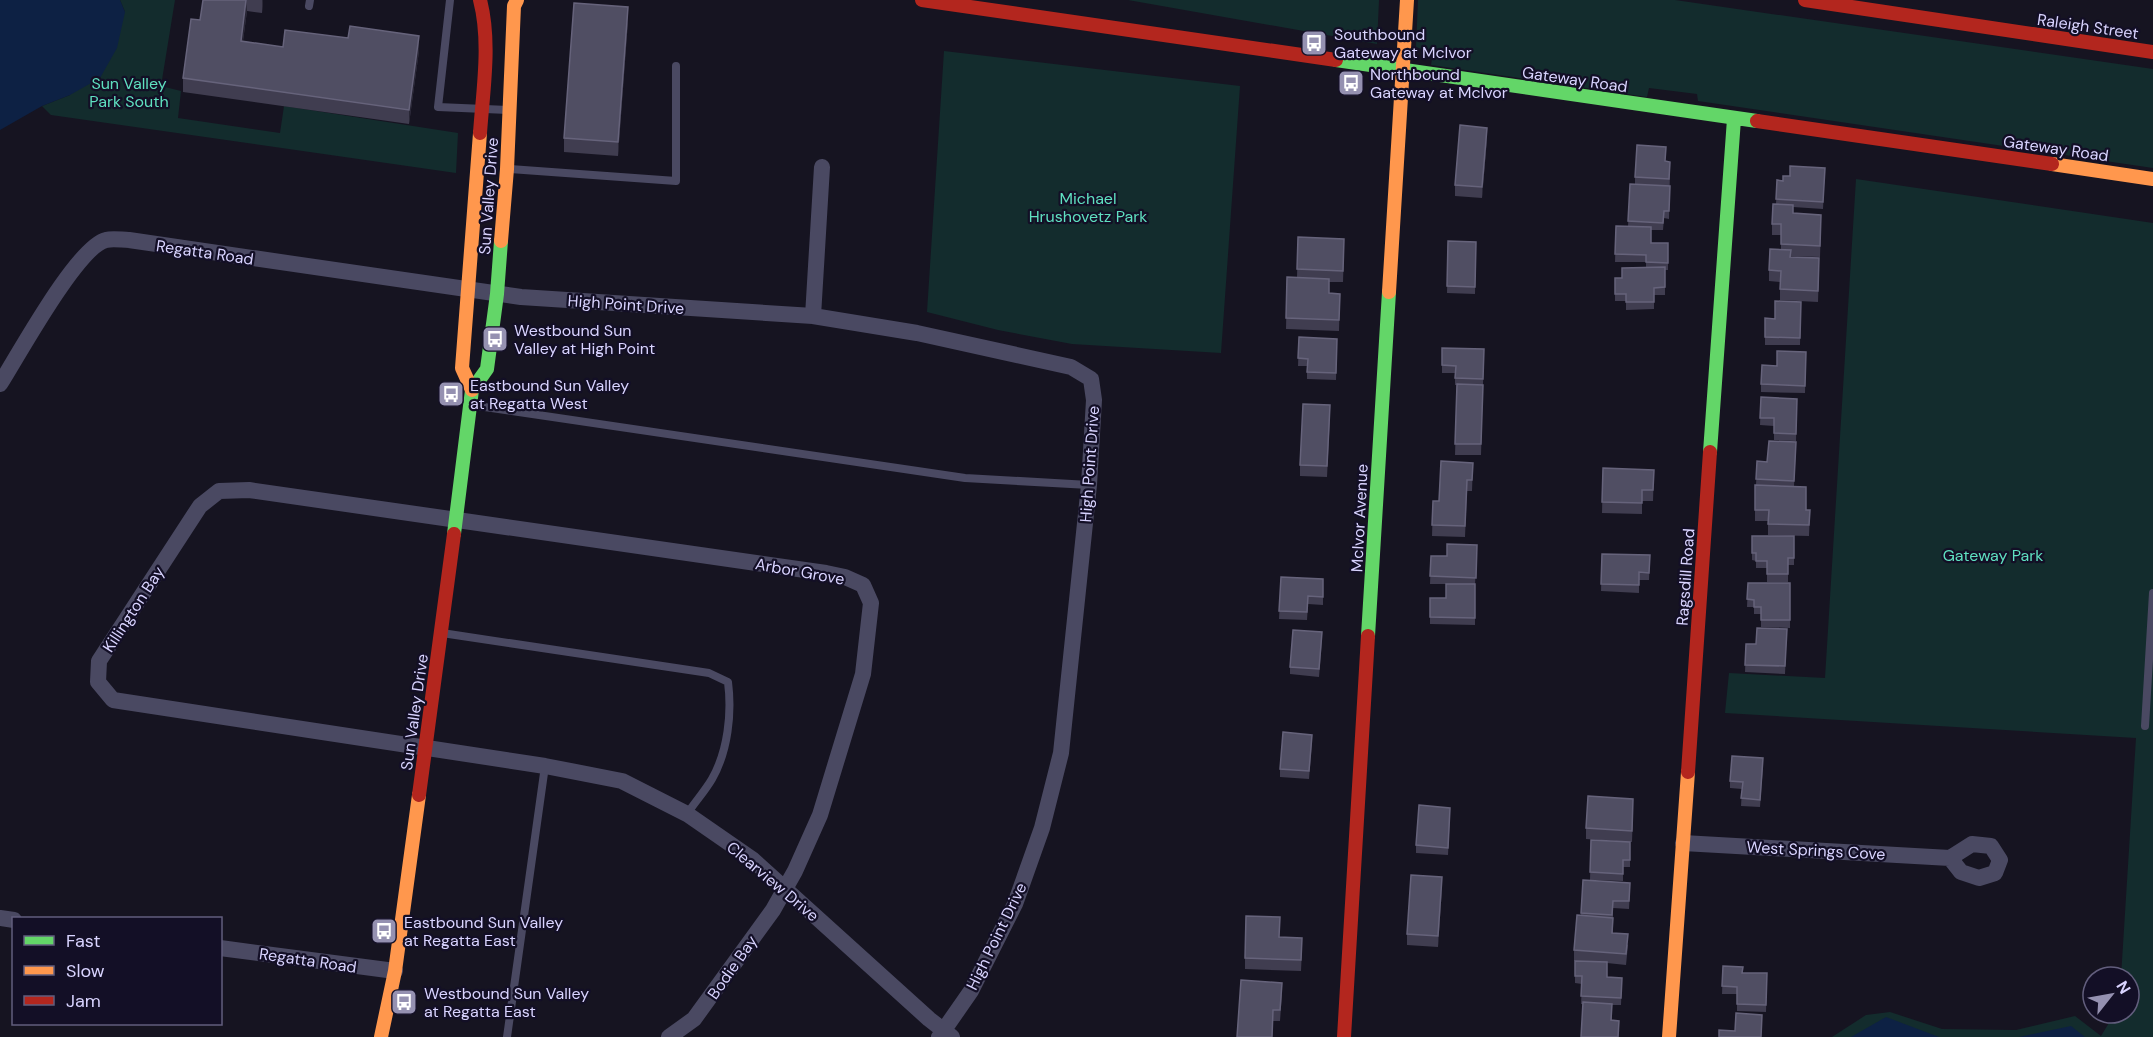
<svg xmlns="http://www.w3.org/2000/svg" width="2153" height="1037" font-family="'DM Sans',sans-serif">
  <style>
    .green { fill: #132c2d }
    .water { fill: #0d2144 }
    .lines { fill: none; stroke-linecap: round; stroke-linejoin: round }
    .lane { stroke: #4a4962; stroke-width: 8 }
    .street { stroke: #4a4962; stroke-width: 16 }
    .fast { stroke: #63d668; stroke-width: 14 }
    .slow { stroke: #ff974d; stroke-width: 14 }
    .jam { stroke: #b3261e; stroke-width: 14 }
    .wall { fill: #403d50 }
    .shaded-wall { fill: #282635 }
    .building { fill: #504e63; stroke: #66637b; stroke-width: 1.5 }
    .labels { text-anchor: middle; stroke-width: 4.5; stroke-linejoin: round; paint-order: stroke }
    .street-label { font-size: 16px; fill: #d9d4ff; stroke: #130f26 }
    .poi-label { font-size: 16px; fill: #d9d4ff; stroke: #130f26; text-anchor: start }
    .park-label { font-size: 16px; fill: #5fe0c0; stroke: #130f26 }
  </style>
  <rect width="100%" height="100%" fill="#161421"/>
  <path class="green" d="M120 0H175L161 86 181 91 178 118 280 133 284 106 458 133 456 173 51 115 42 106 70 95 125 12Z
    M1128 0H1379L1377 44Z
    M1418 0H1675L2153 69V168L1698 101 1697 94 1649 88 1647 97 1431 65 1433 53 1416 47Z
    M944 51 1240 86 1221 353 1072 344 998 330 927 312Z
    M1856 179 2153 223V1037H1832L1866 1015 1890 1012 1942 1029 2016 1030 2075 1016 2101 1036 2115 1013H2129V977H2121L2136 738 1725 713 1729 673 1825 678Z"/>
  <path class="water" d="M0 0H120L125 12 117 48 100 78 70 95 42 106 0 130Z
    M1886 1017 1939 1037H1851Z
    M2071 1026 2085 1037H2019Z"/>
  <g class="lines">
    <path class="lane" d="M450 0 438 107 508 110
      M309 6 310 0
      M510 169 676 181V66
      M471 405 965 478 1089 485
      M442 633 709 673 728 682C732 713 728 751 712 779 705 791 695 802 687 814
      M2145 726 2153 593
      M507 1037 545 766"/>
    <path class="street" d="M813 316 822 167
      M0 384C18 356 77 247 106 240 113 238 122 240 129 240L521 297 813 316 917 333 1071 367 1091 379 1094 400 1089 485 1061 753 1042 828 1015 904 971 991 939 1037
      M1683 843 1950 858 1961 872 1979 878 1995 873 2000 860 1991 846 1972 844 1950 858
      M0 918 14 920
      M220 948 395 971
      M669 1037 694 1019 773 910 795 871 820 815 863 674 871 603 863 585 845 577 826 573 249 490 219 491 200 506 99 661 98 682 113 700 545 766 622 781 687 814 752 859 929 1019 952 1037"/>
    <path class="fast" d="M1336 60 1757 121
      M1710 452 1734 119
      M454 534 472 390 487 369 497 294 501 241
      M1368 636 1389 292"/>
    <path class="slow" d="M2052 164 2153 179
      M501 241 507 169 514 6 517 0
      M1389 292 1407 0
      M472 390 462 368 480 133
      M381 1037 395 971 419 795
      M1669 1037 1688 772"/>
    <path class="jam" d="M480 0C491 42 483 90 480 133
      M922 0 1336 60
      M1805 0 2153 52
      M1757 121 2052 164
      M1688 772 1710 452
      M419 795 454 534
      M1344 1037 1368 636"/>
  </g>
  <path class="wall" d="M203 0H263L262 13 247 11 243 41 283 47 419 51 409 124 183 92V78L200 20Z
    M628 21 618 156 564 152V138Z
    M1487 139 1482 198 1455 196V185Z
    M1665 161 1670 169 1669 219 1664 218 1663 230H1651V243H1668V270H1665V295H1654V309L1626 310V301H1615V278H1622L1646 267V262H1615L1616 226H1628L1630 184H1635V177Z
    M1825 168 1823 209 1793 207V213L1821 226 1820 257 1791 256V257L1819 269 1818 302 1780 300V282L1769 281V270L1781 249V235H1772V224L1776 204 1777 180 1783 181 1790 176Z
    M1298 237 1344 250 1343 282H1329V293L1340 294 1339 331 1286 329 1287 277 1297 278Z
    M1448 241 1476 242 1475 294 1447 293Z
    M1801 302 1800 345H1765V318L1775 319Z
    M1299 337 1337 339 1336 380 1307 379V366H1298Z
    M1442 348 1484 349 1481 455H1455L1457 385H1455V373H1442Z
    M1806 352 1805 393 1761 392V384L1777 366Z
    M1761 397 1797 399 1796 441 1774 440V426L1760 425Z
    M1330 416 1327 477 1300 476V465Z
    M1796 449 1794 486 1806 510H1810L1809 536 1768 535V521H1755V485H1756L1757 461 1767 462Z
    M1473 463 1472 491H1467L1465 537 1432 536 1433 501H1439Z
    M1603 468 1654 470 1653 501H1642V514L1602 513Z
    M1752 536H1794V565H1788V582H1767V568H1756V561L1752 560Z
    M1477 545 1475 585V625L1430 624V617L1446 598V584H1430L1431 556H1447Z
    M1602 554 1650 555 1649 580H1639V593L1601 591Z
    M1281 577 1323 579V605L1308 604 1307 620 1279 619Z
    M1748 583H1790V628L1761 627V614H1754V607H1747Z
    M1787 629 1785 674 1745 672 1746 644H1756Z
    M1322 640 1319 677 1290 674V667Z
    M1312 742 1309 779 1280 777V769Z
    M1763 766 1760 807 1741 806 1742 789 1730 788V781Z
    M1633 810 1632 842 1586 839V828Z
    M1450 815 1448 855 1416 853V845Z
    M1591 840 1630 842V867H1623V881L1590 880Z
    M1583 880 1630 890 1629 909 1613 908V933L1628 945 1626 965 1607 963V977L1622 978 1621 1005H1612V1020L1619 1037 1583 1004H1581L1582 984 1575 983V961H1574V950L1581 916Z
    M1442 888 1438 947 1407 945V934Z
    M1280 937 1302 949 1301 971 1245 969V958Z
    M1723 966 1742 973H1767L1766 1012 1737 1011V994H1722Z
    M1282 994 1280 1021H1273L1272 1037H1237Z"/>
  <path class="shaded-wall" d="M246 0 247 11 241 55V41Z
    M262 0H263L262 13Z
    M628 7V21L618 156V142Z
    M419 36V51L409 124V110Z
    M1487 128V139L1482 198V187Z
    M1442 877V888L1438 947V936Z"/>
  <path class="building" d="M203 0H246L241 41 283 47 285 30 348 38 350 26 419 36 409 110 183 78 191 19 200 20Z
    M574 3 628 7 618 142 564 138Z
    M1460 125 1487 128 1482 187 1455 185Z
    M1637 145 1666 147 1665 161 1670 162 1669 179 1635 177Z
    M1790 166 1825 168 1823 202 1776 199 1777 180 1783 181V176H1790Z
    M1630 184 1670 186 1669 211H1664L1663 223 1628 221Z
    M1773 204 1793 205V213L1821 215 1820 246 1781 244V224H1772Z
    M1616 226 1651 227V243H1668V263L1646 262V255L1615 254Z
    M1298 237 1344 239 1343 271 1297 269Z
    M1448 241 1476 242 1475 287 1447 286Z
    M1770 249 1791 250 1790 257 1819 258 1818 291 1780 289 1781 271 1769 270Z
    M1665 267V287L1654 288V302H1626V294H1615V278H1622V268Z
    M1287 277 1329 279V293L1340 294 1339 320 1286 318Z
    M1775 301 1801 302 1800 338 1765 337V318L1775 319Z
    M1299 337 1337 339 1336 373 1307 372 1308 359 1298 358Z
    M1442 348 1484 349 1483 379 1455 378 1456 366 1442 365Z
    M1777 351 1806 352 1805 386 1761 384 1762 365 1777 366Z
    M1457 384 1483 385 1481 444H1455Z
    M1761 397 1797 399 1796 434 1774 433V418H1760Z
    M1303 404 1330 405 1327 466 1300 465Z
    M1769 441 1796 442 1794 481 1756 479 1757 461 1767 462Z
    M1441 461 1473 463 1472 480H1467L1465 526 1432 525 1433 501H1439Z
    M1603 468 1654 470 1653 490H1642V503L1602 502Z
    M1755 485 1806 487V510H1810L1809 525 1768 524 1769 510H1755Z
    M1752 536H1794V558H1788V574H1767V561H1756V553H1752Z
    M1447 544 1477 545 1476 578 1430 576 1431 556H1447Z
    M1602 554 1650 555 1649 573 1639 572V585L1601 584Z
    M1281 577 1323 579V597L1308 596 1307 612 1279 611Z
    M1748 583H1790V620H1761V607H1754V600L1747 599Z
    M1446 584H1475V618L1430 617V598H1446Z
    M1757 628 1787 629 1785 666 1745 665 1746 644H1756Z
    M1293 630 1322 632 1319 669 1290 667Z
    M1283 732 1312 735 1309 771 1280 769Z
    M1732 756 1763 758 1760 800 1741 798 1743 782 1730 781Z
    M1588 796 1633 799 1632 831 1586 828Z
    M1419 805 1450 808 1448 848 1416 845Z
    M1591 840 1630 842V860H1623V874L1590 872Z
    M1411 875 1442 877 1438 936 1407 934Z
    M1583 880 1630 883 1629 901H1613L1612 915 1581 913Z
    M1577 915 1613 918 1612 933 1628 934 1626 954 1574 950Z
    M1246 916 1280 917 1279 937 1302 938 1301 960 1245 958Z
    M1575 961 1607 962V977L1622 978 1621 998 1581 996 1582 976H1575Z
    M1723 966 1743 967 1742 973H1767L1766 1005 1737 1004V987L1722 986Z
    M1241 980 1282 983 1280 1010H1273L1272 1037H1237Z
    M1583 1002 1612 1004 1611 1020 1619 1021 1618 1037H1581Z
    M1736 1013 1762 1015 1761 1037H1719V1030L1735 1031Z"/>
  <defs>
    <g id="bus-square" transform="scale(1.35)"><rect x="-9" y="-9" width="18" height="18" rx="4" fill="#9591b1" stroke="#130f26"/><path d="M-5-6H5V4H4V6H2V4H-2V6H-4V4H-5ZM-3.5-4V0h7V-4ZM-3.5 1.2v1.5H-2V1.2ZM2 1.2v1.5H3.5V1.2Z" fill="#fff"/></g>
  </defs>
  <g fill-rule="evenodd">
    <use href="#bus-square" x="1314" y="43"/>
    <use href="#bus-square" x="1351" y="83"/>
    <use href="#bus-square" x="495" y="339"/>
    <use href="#bus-square" x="451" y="394"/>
    <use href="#bus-square" x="384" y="931"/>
    <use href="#bus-square" x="404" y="1002"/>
  </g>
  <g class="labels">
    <g class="street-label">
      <text transform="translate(2088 26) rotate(8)" y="6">Raleigh Street</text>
      <text transform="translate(1575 79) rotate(8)" y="6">Gateway Road</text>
      <text transform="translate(2056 148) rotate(8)" y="6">Gateway Road</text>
      <text transform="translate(488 196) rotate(-86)" y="6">Sun Valley Drive</text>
      <text transform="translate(205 252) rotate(8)" y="6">Regatta Road</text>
      <text transform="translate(626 304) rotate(4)" y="6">High Point Drive</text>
      <text transform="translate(1089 464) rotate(-86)" y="6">High Point Drive</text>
      <text transform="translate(1359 518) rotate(-87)" y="6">McIvor Avenue</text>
      <text transform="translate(800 571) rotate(10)" y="6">Arbor Grove</text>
      <text transform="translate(1685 577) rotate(-86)" y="6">Ragsdill Road</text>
      <text transform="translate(133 609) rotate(-57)" y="6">Killington Bay</text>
      <text transform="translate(414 712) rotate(-82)" y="6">Sun Valley Drive</text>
      <text transform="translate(1816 850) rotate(3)" y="6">West Springs Cove</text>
      <text transform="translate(773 881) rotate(40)" y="6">Clearview Drive</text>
      <text transform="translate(996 936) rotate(-64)" y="6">High Point Drive</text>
      <text transform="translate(308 960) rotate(8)" y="6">Regatta Road</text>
      <text transform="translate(732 967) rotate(-55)" y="6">Bodie Bay</text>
    </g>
    <g class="poi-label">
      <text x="1334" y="40">Southbound<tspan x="1334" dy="18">Gateway at McIvor</tspan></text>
      <text x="1370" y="80">Northbound<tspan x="1370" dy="18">Gateway at McIvor</tspan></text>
      <text x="514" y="336">Westbound Sun<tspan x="514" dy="18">Valley at High Point</tspan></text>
      <text x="470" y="391">Eastbound Sun Valley<tspan x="470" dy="18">at Regatta West</tspan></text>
      <text x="404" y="928">Eastbound Sun Valley<tspan x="404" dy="18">at Regatta East</tspan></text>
      <text x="424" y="999">Westbound Sun Valley<tspan x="424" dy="18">at Regatta East</tspan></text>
    </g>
    <g class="park-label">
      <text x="129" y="89">Sun Valley<tspan x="129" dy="18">Park South</tspan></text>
      <text x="1088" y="204">Michael<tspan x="1088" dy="18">Hrushovetz Park</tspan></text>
      <text x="1993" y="561">Gateway Park</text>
    </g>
  </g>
  <rect x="12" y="917" width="210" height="108" fill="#130f26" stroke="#625e7d" stroke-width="1.5"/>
  <rect x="24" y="936" width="30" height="9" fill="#63d668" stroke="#625e7d" stroke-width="1.5"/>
  <text x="66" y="947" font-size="18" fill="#d9d4ff">Fast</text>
  <rect x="24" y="966" width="30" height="9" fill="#ff974d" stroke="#625e7d" stroke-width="1.5"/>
  <text x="66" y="977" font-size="18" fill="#d9d4ff">Slow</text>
  <rect x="24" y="996" width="30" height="9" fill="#b3261e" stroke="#625e7d" stroke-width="1.5"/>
  <text x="66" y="1007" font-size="18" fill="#d9d4ff">Jam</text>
  <g transform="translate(2111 995) rotate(59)"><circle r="28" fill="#130f26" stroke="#625e7d" stroke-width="1.5"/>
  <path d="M0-4.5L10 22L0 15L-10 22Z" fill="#9591b1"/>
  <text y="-9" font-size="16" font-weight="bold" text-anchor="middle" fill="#d9d4ff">N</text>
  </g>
</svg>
